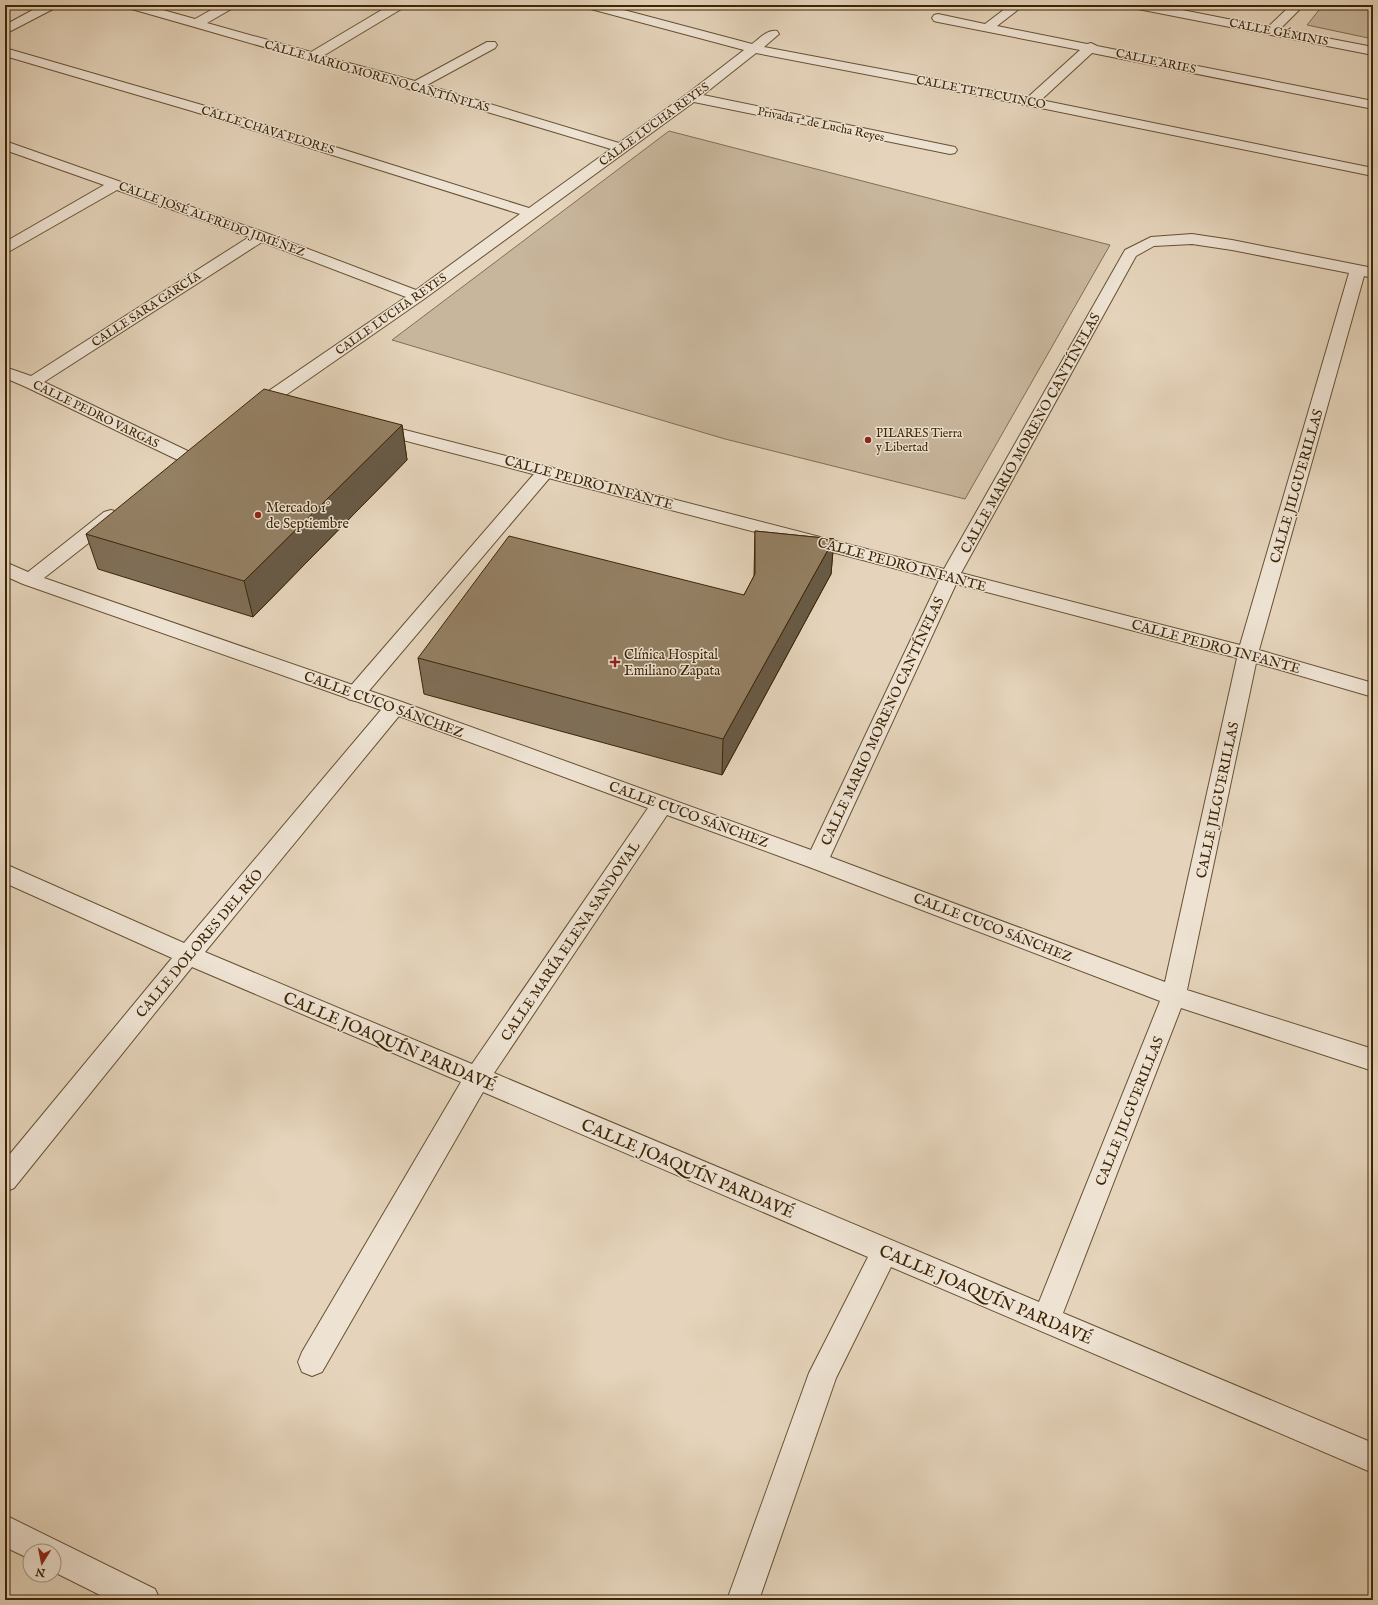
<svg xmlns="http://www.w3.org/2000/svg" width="1378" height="1605" font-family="'IM FELL English',serif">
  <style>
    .green { fill: #c8b69c; stroke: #826e50 }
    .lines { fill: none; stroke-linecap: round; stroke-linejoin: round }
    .lane-casing { stroke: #675132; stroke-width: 2 }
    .street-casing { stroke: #675132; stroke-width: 2 }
    .lane { fill: #eee3d3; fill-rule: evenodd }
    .street { fill: #eee3d3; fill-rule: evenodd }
    .wall { fill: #7f6e56; stroke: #3d2505 }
    .shaded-wall { fill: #685a46; stroke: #3d2505 }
    .building { fill: #948064; stroke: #3d2505 }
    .poi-dot { fill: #8f2418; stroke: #eee3d3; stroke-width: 1.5 }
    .labels { text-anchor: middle; stroke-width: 3; stroke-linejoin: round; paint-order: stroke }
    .far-street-label { font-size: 12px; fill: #3d2505; stroke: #eee3d3 }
    .far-poi-label { font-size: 12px; fill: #3d2505; stroke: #eee3d3; text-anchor: start }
    .street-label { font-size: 14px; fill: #3d2505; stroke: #eee3d3 }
    .poi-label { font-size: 14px; fill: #3d2505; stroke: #eee3d3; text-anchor: start }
    .near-street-label { font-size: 17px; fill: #3d2505; stroke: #eee3d3 }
  </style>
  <rect width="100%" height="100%" fill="#e5d4bb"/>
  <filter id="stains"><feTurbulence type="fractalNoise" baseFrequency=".005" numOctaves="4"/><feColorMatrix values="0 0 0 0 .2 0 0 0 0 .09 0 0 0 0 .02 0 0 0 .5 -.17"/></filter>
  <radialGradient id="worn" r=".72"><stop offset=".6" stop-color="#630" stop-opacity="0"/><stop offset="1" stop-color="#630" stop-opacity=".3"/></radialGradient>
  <path class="green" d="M1323 5H1373V39L1307 25Z
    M669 131 1110 245 965 499 725 439 392 340Z"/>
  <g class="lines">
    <g class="lane-casing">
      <path id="lane" d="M546 466 552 467 555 471 552 475 362 699 355 701 348 699 345 694 348 689 540 467Z"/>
    </g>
    <g class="street-casing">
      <path id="street" d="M42 5H57L55 8 5 34V25Z
        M126 5H145L195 19 220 5H235L233 8 207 23 311 52 390 5H405L403 8 323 56 415 81 487 42H495L497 45 495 48 427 85 619 143 687 94 744 50 587 8 585 5H605L752 44C759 39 767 29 777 31L779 34 764 47 1028 97 1080 50 938 22 934 21 932 18 934 15 938 14 985 24 1010 5H1024L997 26 1087 44 1091 43 1097 46 1373 101V109L1092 53 1041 100 1373 168V176L1031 106 756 53 703 95 950 146 955 147 957 150 955 153 950 154 694 102 424 299 260 413 254 414 248 413 245 409 248 405 406 297 262 242 44 382 192 453 195 457 192 461 186 462 180 461 26 387 5 378V367L31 376 249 237 117 190 10 251 5 253V242L104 185 5 150V141L266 233 416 290 520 214 192 111 5 56V48L202 105 529 208 611 149C450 100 289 54 128 8Z
        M1132 5H1157L1268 27 1291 5H1304L1280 29 1373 47V55L1138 9 1134 8Z
        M1192 234 1232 240 1373 268V278L1364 276 1259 650 1373 683V697L1256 663 1187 990 1373 1049V1071L1181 1008 1063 1313 1373 1443V1473L891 1267 836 1378 759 1600H727L809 1373 868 1257 483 1092 322 1372 312 1376 302 1372 298 1362 302 1352 461 1082 192 967 14 1188 5 1192V1160L172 958 5 883V864L184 943 381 710 23 584 5 576V562L28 572 104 512 111 510 118 512 120 516 118 520 44 578 402 702 811 850 939 580 368 431 365 427 368 423 374 422 944 569 1125 250 1151 237ZM1192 244 1232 250 1349 273 1240 645 961 573 1136 256 1154 246ZM956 584 1237 658 1165 982 830 857ZM399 716 648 808 472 1064 205 952ZM667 815 809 867 1160 1001 1039 1302 494 1073Z
        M5 1515 155 1589 160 1600H110L54 1572V1551H30V1559L5 1547Z"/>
    </g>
    <use href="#lane" class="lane"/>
    <use href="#street" class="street"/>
  </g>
  <path class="wall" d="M402 425 407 460 253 617 98 569 86 534Z
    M755 531 834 539 831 574 722 775 424 694 418 658 744 595 754 576Z"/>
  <path class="shaded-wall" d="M402 425 407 460 253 617 244 581Z
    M834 539 831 574 722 775 723 739Z"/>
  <path class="building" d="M264 389 402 425 244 581 86 534Z
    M755 531 834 539 723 739 418 658 509 536 744 595 755 574Z"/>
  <g class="poi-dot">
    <circle cx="868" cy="440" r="4"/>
    <circle cx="258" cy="515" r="4"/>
    <path d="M613 656h4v4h4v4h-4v4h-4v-4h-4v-4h4z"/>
  </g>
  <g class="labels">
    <g class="far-street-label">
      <text transform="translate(1279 32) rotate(11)" y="4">CALLE GÉMINIS</text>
      <text transform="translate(1156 61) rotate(12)" y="4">CALLE ARIES</text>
      <text transform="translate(377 76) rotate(16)" y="4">CALLE MARIO MORENO CANTÍNFLAS</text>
      <text transform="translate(981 92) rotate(11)" y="4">CALLE TETECUINCO</text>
      <text transform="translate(654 124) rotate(-36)" y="4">CALLE LUCHA REYES</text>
      <text transform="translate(821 124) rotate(12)" y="4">Privada 1ª de Lucha Reyes</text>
      <text transform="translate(268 130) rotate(17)" y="4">CALLE CHAVA FLORES</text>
      <text transform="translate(212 219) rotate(20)" y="4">CALLE JOSÉ ALFREDO JIMÉNEZ</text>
      <text transform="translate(146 309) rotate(-33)" y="4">CALLE SARA GARCÍA</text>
      <text transform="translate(391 314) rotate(-35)" y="4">CALLE LUCHA REYES</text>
      <text transform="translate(96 414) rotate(26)" y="4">CALLE PEDRO VARGAS</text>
    </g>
    <g class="far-poi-label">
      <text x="876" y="437">PILARES Tierra<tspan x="876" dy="14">y Libertad</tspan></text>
    </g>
    <g class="street-label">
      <text transform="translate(1030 433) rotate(-61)" y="5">CALLE MARIO MORENO CANTÍNFLAS</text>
      <text transform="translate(589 482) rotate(15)" y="5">CALLE PEDRO INFANTE</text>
      <text transform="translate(1296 486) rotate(-74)" y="5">CALLE JILGUERILLAS</text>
      <text transform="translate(902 564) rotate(15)" y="5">CALLE PEDRO INFANTE</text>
      <text transform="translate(1216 646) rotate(15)" y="5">CALLE PEDRO INFANTE</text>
      <text transform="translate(384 704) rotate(20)" y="5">CALLE CUCO SÁNCHEZ</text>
      <text transform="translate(882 721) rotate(-65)" y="5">CALLE MARIO MORENO CANTÍNFLAS</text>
      <text transform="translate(1217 800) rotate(-78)" y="5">CALLE JILGUERILLAS</text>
      <text transform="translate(689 814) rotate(20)" y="5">CALLE CUCO SÁNCHEZ</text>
      <text transform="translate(993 927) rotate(21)" y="5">CALLE CUCO SÁNCHEZ</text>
      <text transform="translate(570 941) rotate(-56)" y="5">CALLE MARÍA ELENA SANDOVAL</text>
      <text transform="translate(199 943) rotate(-50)" y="5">CALLE DOLORES DEL RÍO</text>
      <text transform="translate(1129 1111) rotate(-68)" y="5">CALLE JILGUERILLAS</text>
    </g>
    <g class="poi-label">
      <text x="266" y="512">Mercado 1°<tspan x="266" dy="16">de Septiembre</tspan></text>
      <text x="624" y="659">Clínica Hospital<tspan x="624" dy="16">Emiliano Zapata</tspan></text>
    </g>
    <g class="near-street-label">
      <text transform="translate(390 1041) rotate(23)" y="6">CALLE JOAQUÍN PARDAVÉ</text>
      <text transform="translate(688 1168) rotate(23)" y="6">CALLE JOAQUÍN PARDAVÉ</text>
      <text transform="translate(986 1294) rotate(23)" y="6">CALLE JOAQUÍN PARDAVÉ</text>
    </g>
  </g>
  <rect width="1378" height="1605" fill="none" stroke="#e5d4bb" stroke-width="20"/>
  <rect x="6" y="6" width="1366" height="1593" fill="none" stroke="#3d2505" stroke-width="2"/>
  <rect x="10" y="10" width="1358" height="1585" fill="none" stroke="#3d2505"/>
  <g transform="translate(42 1563) rotate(190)"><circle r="19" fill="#eee3d3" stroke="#a79781"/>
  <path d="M0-3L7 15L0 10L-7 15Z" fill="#8f2418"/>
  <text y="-6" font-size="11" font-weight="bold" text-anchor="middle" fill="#3d2505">N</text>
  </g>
  <rect width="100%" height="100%" filter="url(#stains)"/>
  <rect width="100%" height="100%" fill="url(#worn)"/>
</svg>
